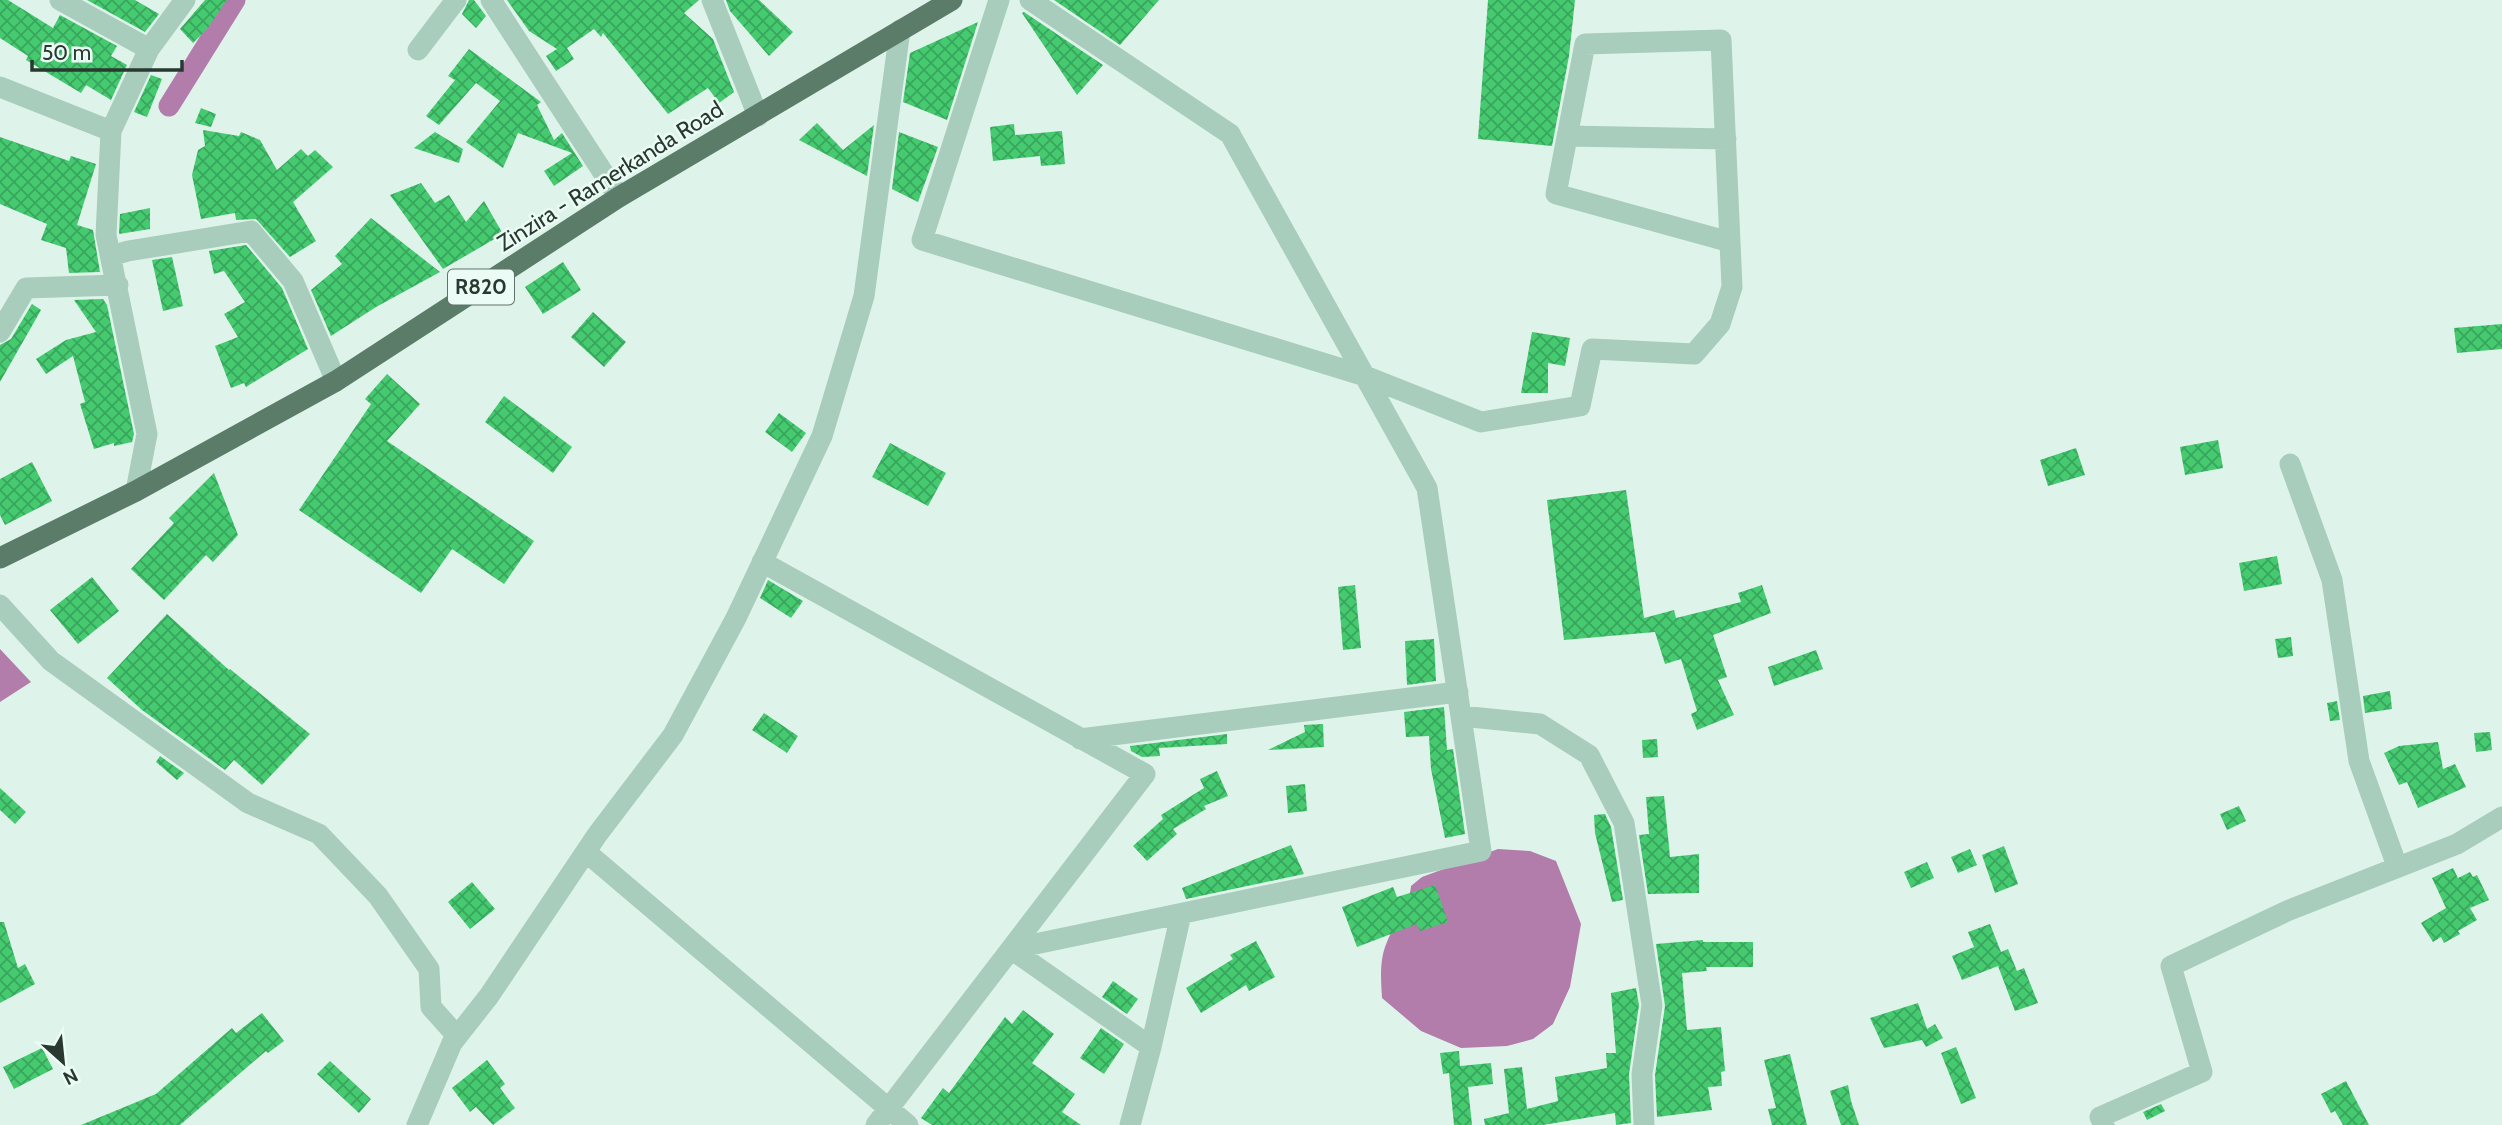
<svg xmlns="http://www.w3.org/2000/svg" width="2502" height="1125" font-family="Cabin,sans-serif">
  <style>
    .water { fill: #b27cab }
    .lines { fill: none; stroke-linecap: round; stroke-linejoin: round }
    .canal { stroke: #b27cab; stroke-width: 21 }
    .building { fill: url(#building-cross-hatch) }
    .minor { stroke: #a9cdbc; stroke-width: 21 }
    .major { stroke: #5a7c68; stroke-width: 21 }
    .labels { text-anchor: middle; stroke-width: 5; stroke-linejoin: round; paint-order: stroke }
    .shield { fill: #ebfbf5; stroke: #63736b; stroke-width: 2 }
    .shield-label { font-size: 21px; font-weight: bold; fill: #293930 }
    .street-label { font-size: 23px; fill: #293930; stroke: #ebfbf5 }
  </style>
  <defs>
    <pattern id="building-cross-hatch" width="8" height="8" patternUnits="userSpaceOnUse" patternTransform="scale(1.75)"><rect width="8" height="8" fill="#45ca70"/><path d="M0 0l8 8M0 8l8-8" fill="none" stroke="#3aa55c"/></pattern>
  </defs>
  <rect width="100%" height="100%" fill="#def4eb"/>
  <path class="water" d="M0 649 31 682 0 702Z
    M1498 849 1530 851 1556 861 1581 924 1570 987 1553 1024 1533 1039 1507 1046 1461 1048 1421 1031 1382 998C1381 980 1379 960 1387 942 1395 922 1409 908 1411 886L1422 877Z"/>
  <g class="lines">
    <path class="canal" d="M169 106 235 0"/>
  </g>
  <path class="building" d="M0 0H8L53 28 60 15 117 46 111 56 127 65 111 100 86 85 81 93 26 60 28 56 0 38Z
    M87 0H135L159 14 145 32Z
    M205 0H227L207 29 193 43 180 29Z
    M469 0H474L486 16 476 28 462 14Z
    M507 0H699L684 13 713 39 734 92 719 103 708 88 668 114 603 33 601 37 594 29 567 48 574 59 556 71 546 56 557 49 529 31Z
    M726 0H759L793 32 769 56 730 11Z
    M1054 0H1159L1120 45Z
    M1488 0H1575L1569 56 1552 146 1478 139Z
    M1024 12 1103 65 1077 95 1022 13Z
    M978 22 947 120 903 102 910 53Z
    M469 49 541 102 537 105 554 140 562 133 583 166 554 186 544 171 572 153 518 133 503 168 466 142 500 101 476 83 439 125 426 116 455 80 448 76Z
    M151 75 162 79 147 117 134 112Z
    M201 108 216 114 211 127 195 123Z
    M817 123 843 150 874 125 867 176 799 140Z
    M1014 124 1015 135 1062 131 1065 164 1041 166 1040 156 993 161 990 127Z
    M203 130 239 136 241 132 260 140 277 170 301 149 308 156 315 150 333 167 293 202 316 241 290 257 256 219 236 220 235 213 201 219 192 175 198 150 205 146Z
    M435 132 463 149 459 163 414 148Z
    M899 132 938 147 918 202 892 189Z
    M0 137 69 161 71 156 96 164 77 225 93 230 100 272 69 273 66 248 41 240 47 224 0 204Z
    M421 183 435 203 449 195 466 222 484 201 503 234 443 269 390 195Z
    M150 208V229L119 234 120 214Z
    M371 218 440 272 376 307 331 336 311 290 342 264 335 256Z
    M246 245 282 288 308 349 246 387 244 383 231 388 215 346 238 337 224 314 245 302 224 271 214 274 209 251Z
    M172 257 183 306 163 311 152 260Z
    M563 262 581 290 543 314 525 287Z
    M103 299 107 305 134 434 132 442 114 446V443L94 449 80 404 85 402 73 356 46 374 36 359 66 340 96 332 74 300Z
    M32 304 41 310 0 382V345L11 339Z
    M593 312 626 342 604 367 571 337Z
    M2502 324V349L2457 353 2454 328Z
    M1532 332 1570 338 1565 366 1548 363V393H1521Z
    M387 374 420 404 387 441 534 541 504 584 452 549 421 593 299 510 371 404 365 399Z
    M504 396 572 447 553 473 485 422Z
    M779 413 806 433 792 452 765 432Z
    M2218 440 2223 468 2185 475 2180 447Z
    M890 443 946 473 928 506 872 477Z
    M2076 448 2085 475 2048 486 2040 460Z
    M32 462 52 501 5 525 0 515V479Z
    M214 473 238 535 213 562 206 555 164 600 131 569 174 523 169 518Z
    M1626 490 1644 618 1674 610 1676 618 1741 602 1738 593 1762 585 1771 613 1713 635 1727 677 1718 680 1734 715 1697 730 1691 714 1697 711 1681 659 1665 664 1655 632 1564 640 1547 500Z
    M2277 556 2282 584 2244 591 2239 563Z
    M92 577 119 611 78 644 50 610Z
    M768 580 803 601 791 618 760 598Z
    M1355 585 1361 648 1343 650 1338 587Z
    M167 614 229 670 230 669 310 734 262 785 234 760 225 770 142 710 107 678Z
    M2291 637 2293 656 2278 658 2275 639Z
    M1434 639 1436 681 1407 685 1405 641Z
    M1816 650 1823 669 1774 686 1768 667Z
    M2390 691 2392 709 2365 713 2363 696Z
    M2337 701 2340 720 2330 721 2327 703Z
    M1444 707 1447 750 1453 749 1465 834 1445 838 1431 769 1429 736 1406 737 1404 712Z
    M764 713 798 736 787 753 752 730Z
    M1323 724 1324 747 1268 750 1305 732 1304 725Z
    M2490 732 2492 750 2476 752 2474 733Z
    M1227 734V744L1159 748 1160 756 1142 757 1131 751 1130 746Z
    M1657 739 1658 757 1643 758 1642 740Z
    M2438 742 2443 769 2455 764 2466 787 2418 808 2407 782 2399 785 2384 753 2399 746Z
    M160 756 184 773 177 780 156 762Z
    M1217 771 1228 796 1204 806 1206 809 1173 829 1177 834 1147 861 1133 846 1163 819 1161 815 1204 788 1200 779Z
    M1305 784 1307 811 1288 813 1286 786Z
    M0 788 26 812 15 824 0 810Z
    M1664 796 1670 857 1699 854V893L1648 894 1639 835 1649 834 1646 797Z
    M2239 806 2246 821 2227 830 2220 814Z
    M1605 814 1611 827 1623 900 1612 902 1595 833 1594 815Z
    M1291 845 1304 874 1186 899 1182 888Z
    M2004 846 2018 884 1995 893 1982 855Z
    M1970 849 1977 865 1958 873 1951 857Z
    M1927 862 1934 878 1911 888 1904 872Z
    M2453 868 2458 878 2470 872 2473 877 2477 875 2489 900 2470 908 2477 920 2458 931 2460 934 2444 943 2441 937 2433 942 2421 923 2446 908 2432 878Z
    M472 882 495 909 470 929 448 902Z
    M1435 885 1448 922 1420 931 1417 924 1357 947 1342 907 1393 887 1397 897Z
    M0 922H4L18 968 25 964 35 984 0 1003Z
    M1990 924 2001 952 2008 949 2017 971 2024 968 2038 1003 2015 1011 1998 966 1962 980 1952 956 1974 947 1968 932Z
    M1703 940V942H1753V967H1706L1707 971 1682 973 1687 1030 1721 1027 1725 1071 1721 1072 1722 1086 1708 1087 1712 1110 1657 1117 1655 1075 1665 1006 1656 944Z
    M1256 941 1275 977 1249 991 1246 985 1201 1013 1186 988 1233 959 1230 955Z
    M1113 981 1138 999 1127 1014 1102 997Z
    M1636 988 1639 1005 1629 1074 1631 1123 1616 1125 1615 1113 1543 1125H1485L1484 1119 1509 1113 1504 1069 1522 1067 1527 1109 1558 1101 1555 1077 1607 1068 1606 1053H1616L1611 993Z
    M1918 1003 1927 1029 1935 1024 1943 1038 1926 1047 1922 1040 1884 1048 1870 1018Z
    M1023 1010 1054 1034 1032 1063 1075 1094 1062 1112 1081 1125H932L921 1118 943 1088 949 1093 1005 1017 1012 1024Z
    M262 1013 284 1041 268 1053 266 1051 180 1125H81L156 1094 232 1028 236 1033Z
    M1101 1028 1124 1044 1104 1074 1080 1058Z
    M1956 1047 1976 1098 1961 1104 1941 1053Z
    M42 1048 53 1069 14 1089 3 1067Z
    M1459 1051 1460 1066 1491 1063 1493 1084 1468 1087 1472 1125H1454L1449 1073 1443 1074 1440 1053Z
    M1790 1054 1807 1125H1772L1768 1109 1776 1108 1764 1060Z
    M487 1060 505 1084 500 1088 515 1108 493 1125 476 1107 470 1112 452 1088Z
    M330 1061 371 1099 359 1113 317 1074Z
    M2346 1081 2369 1125H2343L2335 1111 2331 1113 2321 1094Z
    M1848 1085 1851 1101 1859 1125H1841L1830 1091Z
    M2161 1104 2165 1111 2147 1120 2143 1112Z"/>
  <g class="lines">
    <path class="minor" d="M60 0 149 49
      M491 0 619 197
      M712 0 758 116
      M999 0 922 240 1365 376 1481 422 1580 406 1592 349 1694 354 1720 324 1732 287 1721 40 1585 44 1556 194 1730 242
      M418 50 456 0
      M0 87 111 131
      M1568 136 1726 139
      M111 256 128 251 251 231 293 281 336 381
      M0 332 26 288 118 285
      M2290 464 2332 580 2359 761 2397 866
      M136 491 147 434 106 235 111 131 149 49 185 0
      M762 562 1145 774 876 1125
      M0 605 51 661 248 803 319 834 378 896 429 969 431 1007 457 1036
      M1461 716 1540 724 1589 755 1624 823 1652 1005 1642 1074 1644 1125
      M1080 739 1458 692
      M586 852 908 1125
      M1011 949 1481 851 1427 488 1230 134 1030 0
      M1011 949 1151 1047 1130 1125
      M1151 1047 1181 914
      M417 1125 452 1043 489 996 597 835 673 735 736 618 822 436 864 296 900 30
      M2104 1125 2100 1117 2202 1072 2171 966 2287 911 2457 844 2502 817"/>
    <path class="major" d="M0 558 136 491 336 381 619 197 952 0"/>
  </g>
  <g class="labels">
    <rect class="shield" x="448" y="269.5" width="66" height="35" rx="5"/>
    <g class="shield-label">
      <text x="481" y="294">R820</text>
    </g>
    <g class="street-label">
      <text transform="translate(610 176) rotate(-32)" y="8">Zinzira - Ramerkanda Road</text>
    </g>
  </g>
  <g transform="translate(63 1062) rotate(153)" stroke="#ebfbf5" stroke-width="5" paint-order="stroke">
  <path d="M0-5L12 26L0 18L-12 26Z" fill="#293930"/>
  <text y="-10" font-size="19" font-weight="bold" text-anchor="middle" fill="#293930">N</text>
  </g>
  <path d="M32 60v10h150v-10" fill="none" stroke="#293930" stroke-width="3.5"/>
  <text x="42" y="60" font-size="21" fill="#293930" stroke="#ebfbf5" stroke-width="5" paint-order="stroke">50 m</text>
</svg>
